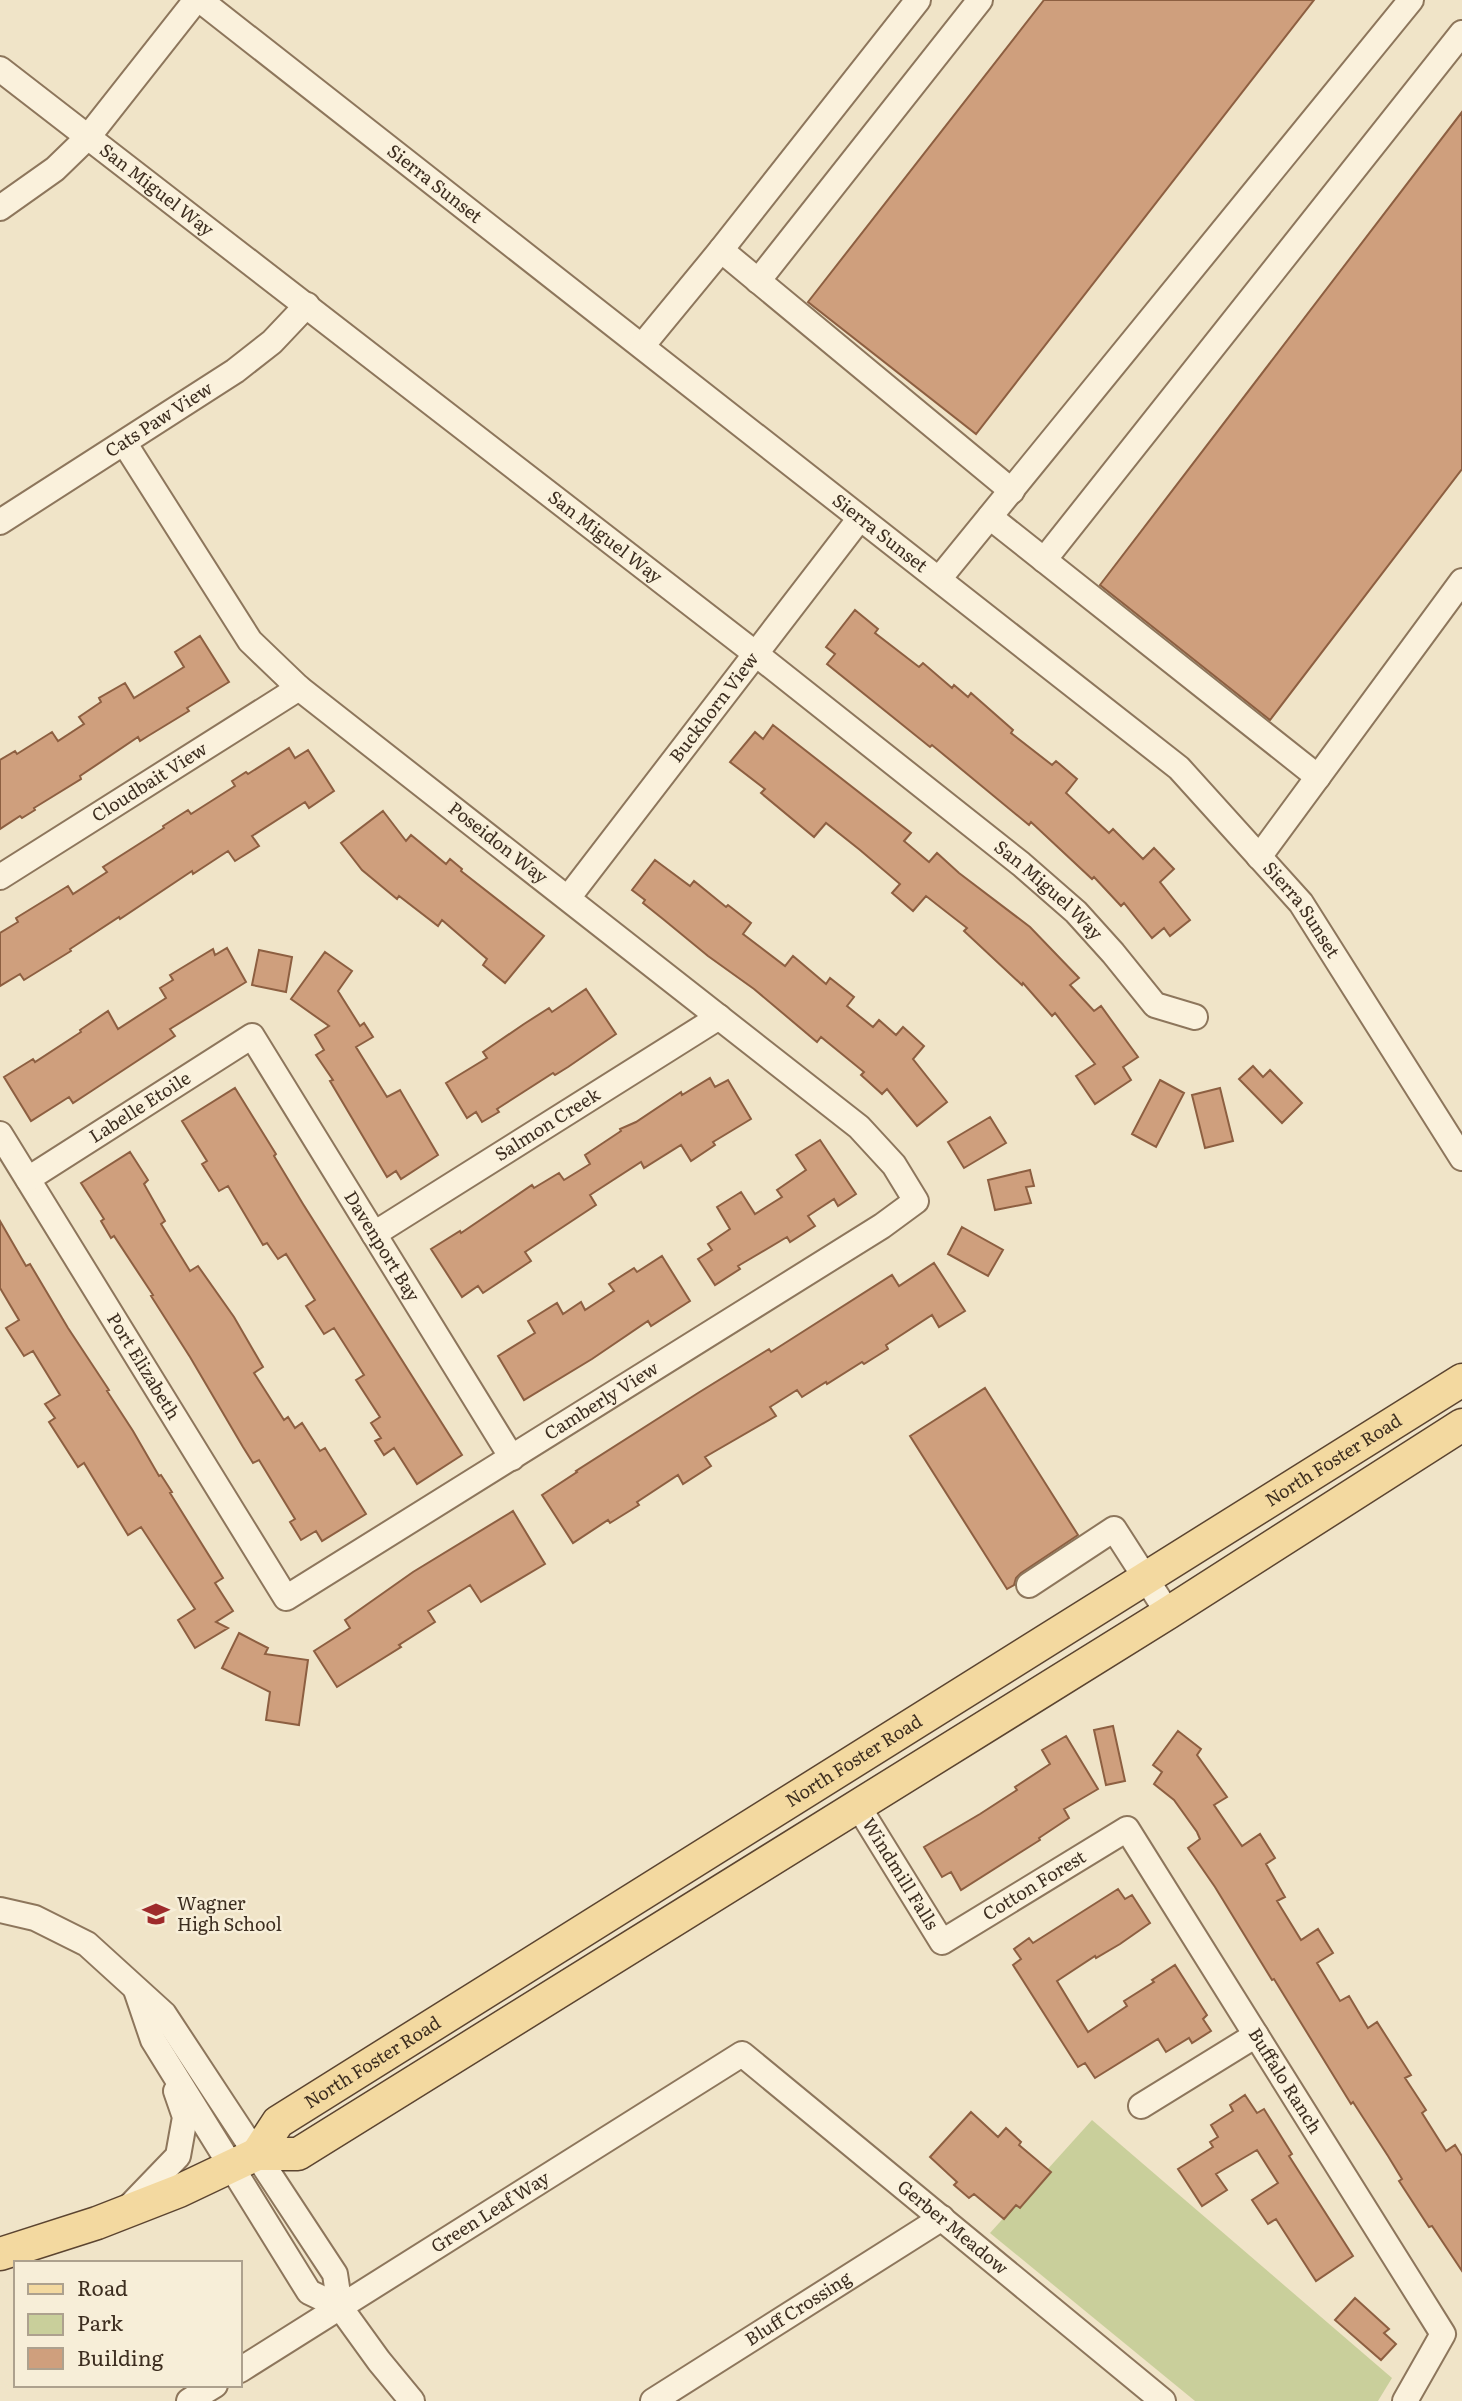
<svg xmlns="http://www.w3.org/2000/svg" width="1462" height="2401" font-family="Literata,serif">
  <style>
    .green { fill: #c9cf9b }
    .building { fill: #cf9f7d; stroke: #8d5f41; stroke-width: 2 }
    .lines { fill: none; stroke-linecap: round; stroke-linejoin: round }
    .minor-casing { stroke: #8d765c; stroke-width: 28 }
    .major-casing { stroke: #5b4430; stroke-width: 35 }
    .minor { stroke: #faf1dc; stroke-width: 24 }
    .major { stroke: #f3d9a0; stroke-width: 32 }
    .labels { text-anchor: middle; stroke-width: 5; stroke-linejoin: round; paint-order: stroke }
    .street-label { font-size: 18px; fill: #3d2e20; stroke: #f7eed8 }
    .poi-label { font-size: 18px; fill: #3d2e20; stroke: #f7eed8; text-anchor: start }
  </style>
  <rect width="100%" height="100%" fill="#f0e4c8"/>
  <path class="green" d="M1092 2120 1392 2378 1378 2401H1195L990 2233Z"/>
  <path class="building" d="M1044 0H1314L976 434 808 302Z
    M1462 112V469L1270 720 1100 585Z
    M855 610 878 629 875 633 919 667 923 663 952 688 954 685 968 697 971 693 1013 730 1011 733 1052 765 1056 761 1077 779 1066 793 1109 833 1113 829 1143 859 1154 848 1174 869 1160 882 1190 920 1170 936 1164 928 1152 938 1124 903 1121 906 1094 877 1092 879 1031 822 1029 825 932 745 930 747 827 664 835 654 826 647Z
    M200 636 229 682 187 708 189 711 148 736 140 741 138 737 80 776 81 779 34 808 35 810 22 818 20 816 0 829V760L15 751 17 754 52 732 58 741 84 724 79 717 101 702 99 698 125 683 134 698 184 667 175 652Z
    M773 725 911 833 904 841 929 862 937 853 959 873 1030 927 1079 978 1070 985 1094 1011 1101 1006 1138 1057 1123 1067 1131 1080 1095 1104 1076 1076 1095 1064 1055 1013 1052 1016 1023 983 1022 985 964 931 967 928 926 896 913 911 892 893 900 884 860 850 826 823 814 837 761 793 765 789 730 762 755 732 763 739Z
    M289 748 295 758 308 750 334 791 309 808 305 802 252 836 259 846 235 861 228 851 193 874 192 871 120 919 119 917 70 949 71 951 24 980 20 974 0 986V933L18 922 16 918 68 886 73 894 107 872 103 867 164 828 163 826 188 810 191 814 235 786 232 781 246 772 248 774Z
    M383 811 406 841 411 835 446 864 450 859 462 869 461 871 544 936 505 983 483 965 487 959 442 920 438 926 399 896 397 899 362 870 341 843Z
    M655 860 690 886 694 881 726 907 728 905 751 923 743 934 785 966 793 956 826 984 830 978 854 997 847 1006 873 1027 879 1020 896 1035 903 1027 924 1046 913 1059 947 1102 917 1126 887 1089 882 1094 861 1075 864 1072 821 1037 817 1042 754 989 708 956 663 919 643 903 645 900 632 890Z
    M227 948 246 982 170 1029 175 1036 90 1092 73 1103 69 1097 31 1121 4 1077 33 1059 35 1062 81 1032 80 1030 108 1011 118 1029 166 998 160 988 173 980 170 975 213 949 215 955Z
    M259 950 292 957 286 992 252 985Z
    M325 952 352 971 338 991 360 1026 364 1023 373 1037 356 1047 387 1097 400 1090 438 1155 401 1179 396 1171 387 1177 330 1081 333 1080 316 1055 324 1050 315 1035 329 1026 291 999Z
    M586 989 616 1034 568 1067 555 1075 553 1073 497 1109 499 1112 482 1122 476 1112 467 1118 446 1083 487 1058 483 1052 524 1024 549 1008 552 1012Z
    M1253 1066 1263 1077 1270 1070 1302 1103 1282 1123 1239 1079Z
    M710 1078 715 1087 728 1080 751 1119 713 1142 715 1145 691 1161 681 1145 644 1168 641 1162 590 1195 596 1205 525 1252 531 1261 483 1293 478 1286 462 1297 431 1249 460 1231 461 1233 532 1185 534 1188 559 1173 564 1180 590 1164 585 1155 621 1131 620 1129 636 1122 681 1092 682 1095Z
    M1160 1080 1184 1093 1156 1147 1132 1134Z
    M235 1088 276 1154 274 1156 303 1204 462 1455 417 1484 394 1448 384 1455 375 1441 381 1438 371 1423 380 1417 356 1380 364 1375 334 1328 324 1334 306 1306 315 1300 286 1254 278 1259 267 1243 263 1245 228 1186 219 1191 202 1164 207 1161 182 1121Z
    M1220 1088 1233 1141 1205 1148 1192 1095Z
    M990 1117 1006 1143 964 1168 948 1142Z
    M820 1140 856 1194 838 1206 834 1199 808 1216 815 1226 790 1242 787 1237 738 1266 740 1269 715 1285 698 1259 712 1250 708 1244 730 1229 717 1207 741 1192 755 1214 782 1197 777 1190 806 1170 796 1155Z
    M130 1152 148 1180 144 1184 165 1221 161 1224 190 1271 198 1266 234 1317 263 1367 254 1373 284 1420 288 1417 295 1428 302 1423 320 1451 325 1448 366 1514 322 1541 316 1531 301 1540 290 1522 295 1519 259 1460 253 1463 243 1447 190 1357 151 1296 153 1295 114 1236 111 1238 101 1221 104 1219 81 1183Z
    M1030 1170 1034 1186 1026 1187 1031 1203 995 1210 988 1180Z
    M0 1221 26 1266 30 1264 68 1328 109 1390 107 1391 133 1431 159 1476 161 1475 172 1492 170 1493 223 1578 215 1583 233 1611 216 1622 228 1628 195 1648 178 1620 195 1609 141 1527 128 1535 84 1463 78 1467 49 1422 55 1418 45 1404 60 1395 33 1351 24 1356 6 1328 19 1320 0 1288Z
    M962 1227 1003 1250 988 1276 948 1254Z
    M662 1256 690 1301 651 1326 648 1321 592 1359 524 1400 498 1356 535 1333 528 1321 557 1303 563 1314 581 1302 585 1310 614 1291 609 1284 634 1268 637 1272Z
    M934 1263 965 1311 939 1327 932 1315 886 1345 888 1349 864 1364 862 1362 827 1384 826 1382 802 1397 797 1390 770 1407 776 1416 705 1457 711 1466 683 1484 678 1475 637 1502 639 1505 610 1523 608 1520 573 1543 542 1495 577 1472 576 1471 698 1393 769 1349 771 1352 892 1275 899 1286Z
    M985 1388 1078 1535 1021 1573 1016 1578 1014 1585 1007 1589 910 1436Z
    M513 1511 545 1564 481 1602 470 1585 428 1611 435 1622 399 1645 401 1647 337 1687 314 1651 350 1628 345 1620 413 1572Z
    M239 1633 268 1648 265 1654 308 1660 299 1725 266 1720 270 1692 222 1668Z
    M1113 1726 1125 1781 1106 1785 1094 1730Z
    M1178 1731 1201 1749 1197 1755 1227 1797 1214 1805 1242 1846 1260 1834 1275 1858 1266 1864 1285 1897 1277 1901 1301 1940 1318 1929 1333 1953 1317 1963 1340 2001 1349 1996 1368 2028 1377 2022 1411 2075 1405 2078 1426 2110 1422 2113 1446 2151 1455 2145 1462 2156V2271L1432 2226 1429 2227 1399 2181 1402 2179 1388 2156 1353 2102 1351 2104 1274 1979 1272 1980 1215 1887 1188 1848 1200 1839 1197 1832 1174 1800 1154 1784 1162 1772 1153 1765Z
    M1066 1736 1098 1789 1064 1809 1069 1818 1039 1838 1040 1840 961 1890 951 1872 942 1877 924 1847 980 1814 1017 1790 1015 1787 1050 1764 1042 1750Z
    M1118 1889 1125 1899 1132 1895 1150 1923 1120 1944 1096 1958 1095 1956 1057 1981 1088 2032 1127 2006 1124 2001 1154 1982 1152 1980 1175 1965 1207 2015 1203 2019 1211 2031 1192 2043 1189 2038 1166 2052 1158 2039 1095 2078 1085 2063 1078 2067 1013 1965 1021 1959 1014 1949 1029 1938 1033 1943Z
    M1245 2095 1257 2113 1264 2109 1292 2154 1289 2156 1353 2256 1316 2281 1276 2219 1268 2224 1252 2200 1278 2183 1257 2150 1216 2174 1227 2190 1202 2206 1178 2169 1213 2147 1210 2142 1218 2137 1211 2125 1233 2111 1230 2105Z
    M971 2112 998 2137 1006 2128 1021 2142 1019 2145 1051 2172 1020 2208 1016 2205 1004 2219 974 2194 969 2198 954 2185 957 2182 930 2157Z
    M1355 2298 1389 2329 1384 2333 1396 2344 1381 2360 1335 2320Z"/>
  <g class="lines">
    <g class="minor-casing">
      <g id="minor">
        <path id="s1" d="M200 0 1179 768 1301 903 1462 1158"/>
        <path id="s2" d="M0 69 756 654 1021 864 1076 912 1113 953 1155 1005 1195 1017"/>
        <path d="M0 208 55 169 88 137 196 0"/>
        <path d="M721 250 1012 491"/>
        <path d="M758 281 980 0"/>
        <path d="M642 346 721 250 918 0"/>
        <path d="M990 517 1318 777"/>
        <path id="s3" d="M0 522 235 371 272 342 307 305"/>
        <path d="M1044 560 1462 33"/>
        <path d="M939 579 1411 0"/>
        <path d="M1259 857 1462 581"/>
        <path id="s4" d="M0 877 299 688"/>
        <path id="s5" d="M568 898 860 518"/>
        <path id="s6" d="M0 1134 286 1598 882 1226 916 1201 894 1165 859 1127 299 688 250 641 125 444"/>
        <path id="s7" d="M28 1179 252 1036 512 1458"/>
        <path id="s8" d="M374 1234 719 1017"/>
        <path d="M1029 1585 1114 1529 1168 1613"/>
        <path id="s9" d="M858 1806 942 1942 1127 1829 1443 2334 1405 2401"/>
        <path d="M0 1910 35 1918 87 1944 164 2014 335 2274 340 2307 379 2361 412 2401"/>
        <path d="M136 1990 153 2040 309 2292 340 2307"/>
        <path d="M1141 2106 1256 2035"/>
        <path d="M126 2210 178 2156 185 2117 176 2091"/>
        <path id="s10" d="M240 2370 742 2054 1163 2401"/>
        <path d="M189 2401 215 2385"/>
        <path id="s11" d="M653 2401 942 2218"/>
      </g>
    </g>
    <g class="major-casing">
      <g id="major">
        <path id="s12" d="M257 2154 278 2122 1462 1380"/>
        <path d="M0 2254 97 2223 179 2191 257 2154H298L1168 1613 1462 1425"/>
      </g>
    </g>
    <use href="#minor" class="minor"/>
    <use href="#major" class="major"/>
  </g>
  <defs>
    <g id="school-bare" transform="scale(2.1)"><path d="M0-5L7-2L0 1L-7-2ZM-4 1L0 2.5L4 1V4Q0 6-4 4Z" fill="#9e2a2b" stroke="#f7eed8" stroke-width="2.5" paint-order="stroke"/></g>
  </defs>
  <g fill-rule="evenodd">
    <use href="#school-bare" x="156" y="1914"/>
  </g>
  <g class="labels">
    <g class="street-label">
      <text dy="6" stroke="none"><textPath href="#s1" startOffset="298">Sierra Sunset</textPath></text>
      <text dy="6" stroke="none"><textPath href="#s2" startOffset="198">San Miguel Way</textPath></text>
      <text dy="6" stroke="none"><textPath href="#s3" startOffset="189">Cats Paw View</textPath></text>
      <text dy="6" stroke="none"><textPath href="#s1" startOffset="864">Sierra Sunset</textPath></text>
      <text dy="6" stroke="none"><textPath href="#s2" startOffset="765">San Miguel Way</textPath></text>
      <text dy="6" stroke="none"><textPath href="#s5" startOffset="240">Buckhorn View</textPath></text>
      <text dy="6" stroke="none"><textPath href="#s4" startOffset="177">Cloudbait View</textPath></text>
      <text transform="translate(498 843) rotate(38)" y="6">Poseidon Way</text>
      <text dy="6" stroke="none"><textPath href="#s2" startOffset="1332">San Miguel Way</textPath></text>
      <text dy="6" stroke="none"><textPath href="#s1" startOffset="1432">Sierra Sunset</textPath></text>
      <text dy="6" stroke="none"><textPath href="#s7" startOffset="133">Labelle Etoile</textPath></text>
      <text dy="6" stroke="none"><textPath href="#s8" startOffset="205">Salmon Creek</textPath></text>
      <text dy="6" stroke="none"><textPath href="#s7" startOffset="513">Davenport Bay</textPath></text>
      <text dy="6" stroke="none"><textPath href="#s6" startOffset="273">Port Elizabeth</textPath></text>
      <text dy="6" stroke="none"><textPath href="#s6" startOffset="917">Camberly View</textPath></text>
      <text dy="6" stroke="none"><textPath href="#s12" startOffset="1284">North Foster Road</textPath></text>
      <text dy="6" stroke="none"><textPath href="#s12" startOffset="718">North Foster Road</textPath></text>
      <text dy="6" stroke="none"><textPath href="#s9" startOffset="80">Windmill Falls</textPath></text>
      <text dy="6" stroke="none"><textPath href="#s9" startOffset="268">Cotton Forest</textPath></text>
      <text dy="6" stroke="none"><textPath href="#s12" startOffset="150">North Foster Road</textPath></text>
      <text dy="6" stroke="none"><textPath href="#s9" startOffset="674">Buffalo Ranch</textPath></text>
      <text dy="6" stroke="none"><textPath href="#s10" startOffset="296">Green Leaf Way</textPath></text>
      <text dy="6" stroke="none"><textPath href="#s10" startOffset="866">Gerber Meadow</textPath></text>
      <text dy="6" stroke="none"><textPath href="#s11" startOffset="172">Bluff Crossing</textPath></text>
    </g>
    <g class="poi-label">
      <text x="177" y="1910">Wagner<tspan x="177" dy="21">High School</tspan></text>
    </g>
  </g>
  <rect x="14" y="2261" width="228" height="126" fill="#f7eed8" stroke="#ada18e" stroke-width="2"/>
  <rect x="28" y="2284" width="35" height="10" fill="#f3d9a0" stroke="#ada18e" stroke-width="2"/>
  <text x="77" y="2296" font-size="21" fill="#3d2e20">Road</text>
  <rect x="28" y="2314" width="35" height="21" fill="#c9cf9b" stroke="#ada18e" stroke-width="2"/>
  <text x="77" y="2331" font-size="21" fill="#3d2e20">Park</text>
  <rect x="28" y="2348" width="35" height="21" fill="#cf9f7d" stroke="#ada18e" stroke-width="2"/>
  <text x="77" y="2366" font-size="21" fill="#3d2e20">Building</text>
</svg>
